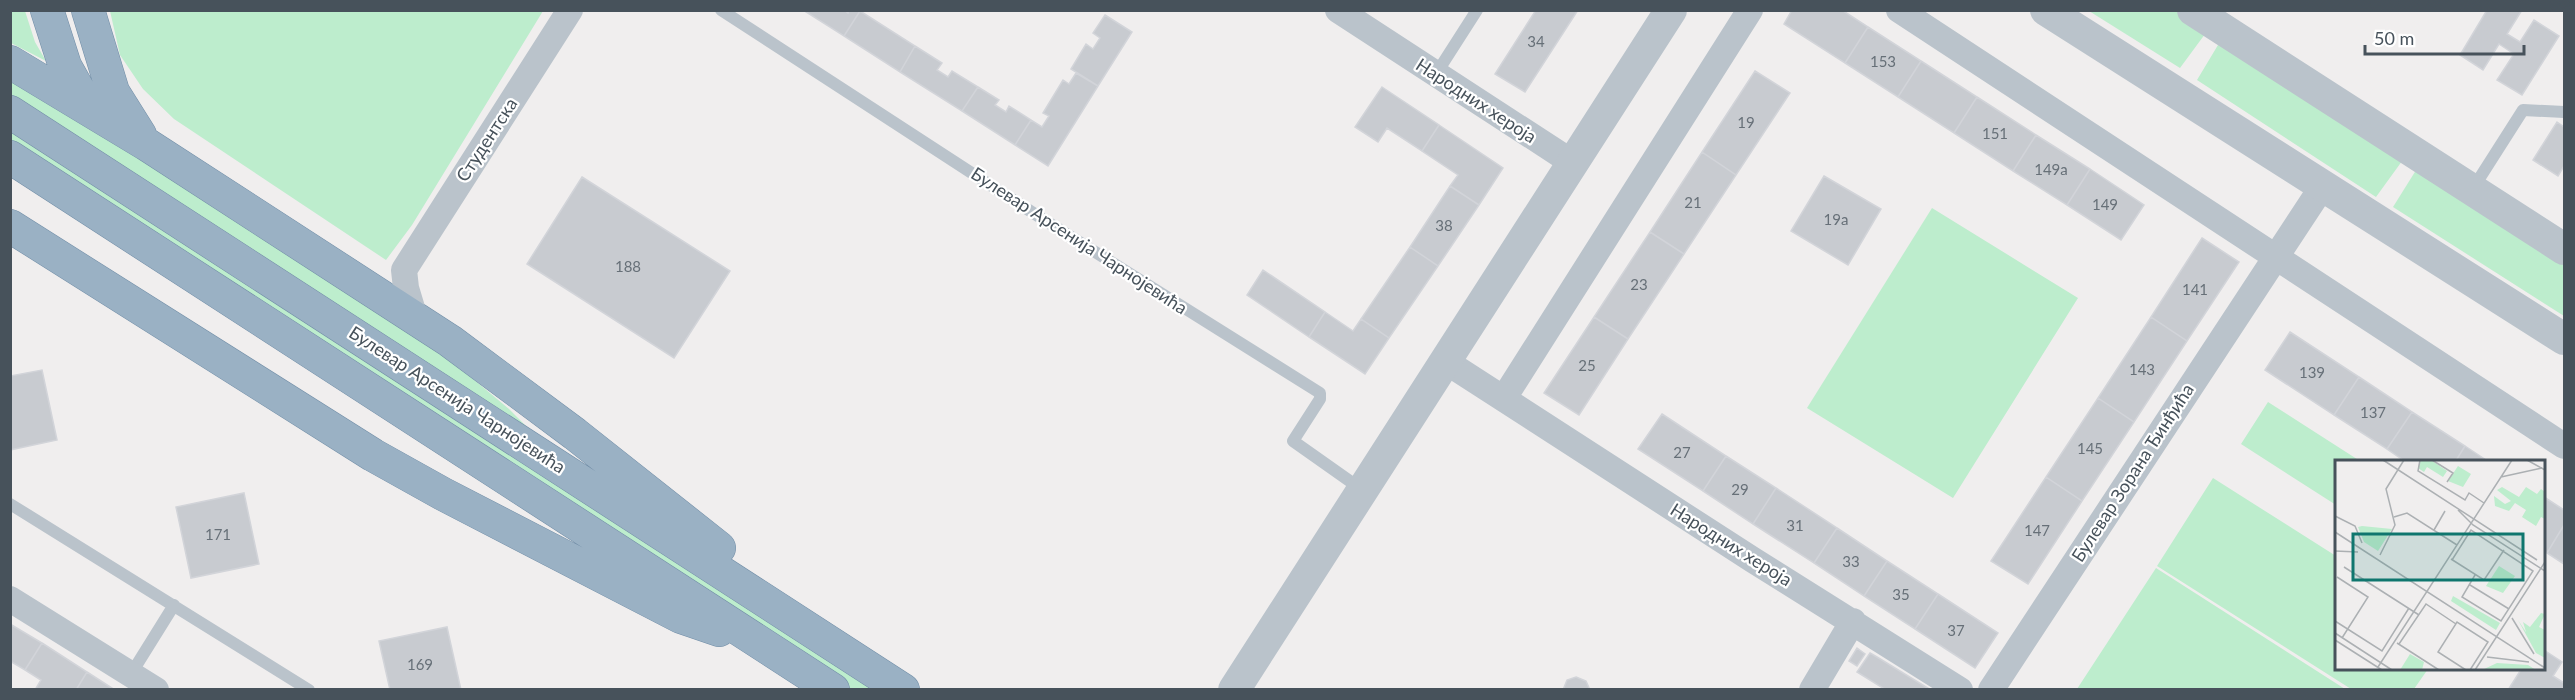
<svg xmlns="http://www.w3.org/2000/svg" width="2575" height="700" font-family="Lato,sans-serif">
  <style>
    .green { fill: #bdedcd }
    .building { fill: #c8cbd0; stroke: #d2d4d9; stroke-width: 1.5 }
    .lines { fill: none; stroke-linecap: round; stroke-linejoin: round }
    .trunk-casing { stroke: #728ea7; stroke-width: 34 }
    .service { stroke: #bac3cb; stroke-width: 12 }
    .minor { stroke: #bac3cb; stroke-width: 26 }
    .tertiary { stroke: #bac3cb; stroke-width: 32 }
    .trunk { stroke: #9ab1c4; stroke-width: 33 }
    .labels { text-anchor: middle; stroke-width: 4.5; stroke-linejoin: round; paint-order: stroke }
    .number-label { font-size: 15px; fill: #677078 }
    .street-label { font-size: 18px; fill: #47525b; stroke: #fff }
    .inset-road { fill: none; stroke: #acb0b3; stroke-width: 1.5 }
    .view { fill: #0f766e; fill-opacity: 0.15; stroke: #0f766e; stroke-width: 3 }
    .inset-edge { fill: none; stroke: #47525b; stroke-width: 3 }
  </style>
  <rect width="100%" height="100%" fill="#f0eeee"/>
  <path class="green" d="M11 11H25L35 42 46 61 11 43Z
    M110 11V10L543 11 412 225 386 260 174 119 143 89 120 55Z
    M2089 11H2176L2208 30 2180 68Z
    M2221 40 2405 157 2376 197 2197 80Z
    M10 77 214 206 454 363 509 409 546 446 11 97Z
    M10 128 876 689H849L11 145Z
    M2418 167 2564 261V316L2393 207Z
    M1932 208 2078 298 1953 498 1807 408Z
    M2268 402 2360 461 2336 462V505L2241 444Z
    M2213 478 2336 556V668L2428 669 2414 689H2351L2157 566Z
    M2156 568 2345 689H2077Z"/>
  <path class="building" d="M803 10H844L848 13 849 10 860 11 844 36Z
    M1536 10H1578L1525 92 1495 74Z
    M1792 10H1842L1868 27 1845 63 1784 24Z
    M2487 10H2522L2507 34 2520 42 2534 20 2559 36 2522 95 2497 80 2514 54 2499 44 2483 70 2460 55Z
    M860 11 915 46 900 72 844 36Z
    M1105 15 1132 32 1098 86 1071 69 1086 44 1093 49 1100 38 1093 33Z
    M1868 27 1921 61 1898 97 1845 63Z
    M915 46 942 63 937 70 948 77 952 71 978 87 962 111 900 72Z
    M1921 61 1977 97 1954 133 1898 97Z
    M1755 71 1790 93 1736 175 1702 152Z
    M1076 73 1098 86 1048 166 1015 145 1031 120 1042 127 1049 116 1043 113 1063 80 1069 84Z
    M978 87 999 100 995 105 1006 112 1009 106 1031 120 1015 145 962 111Z
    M1382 87 1439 125 1422 151 1387 128 1378 142 1355 127Z
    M1977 97 2036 135 2013 171 1954 133Z
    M2557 122 2564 127V166L2558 176 2533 160Z
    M1439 125 1503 168 1479 205 1450 186 1458 175 1422 151Z
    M2036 135 2090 169 2067 205 2013 171Z
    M1702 152 1736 175 1684 254 1650 232Z
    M2090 169 2144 205 2121 240 2067 205Z
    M1824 176 1881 209 1848 265 1791 231Z
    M582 177 730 271 674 358 527 264Z
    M1450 186 1479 205 1438 266 1410 247Z
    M1650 232 1684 254 1628 339 1594 317Z
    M2202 238 2239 262 2187 341 2151 317Z
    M1410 247 1438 266 1389 338 1361 319Z
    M1263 270 1325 312 1309 337 1247 295Z
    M1325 312 1353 331 1361 319 1389 338 1365 374 1309 337Z
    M1594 317 1628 339 1579 415 1544 393Z
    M2151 317 2187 341 2134 422 2098 398Z
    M2290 332 2359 377 2334 415 2265 370Z
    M42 370 57 440 10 450V376Z
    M2359 377 2412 412 2387 449 2334 415Z
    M2098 398 2134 422 2082 501 2046 477Z
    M2412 412 2465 446 2455 462H2406L2387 449Z
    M1662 414 1726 456 1703 491 1638 449Z
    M2465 446 2489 462H2455Z
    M1726 456 1776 488 1753 524 1703 491Z
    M2046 477 2082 501 2028 584 1991 561Z
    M1776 488 1837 528 1814 563 1753 524Z
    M244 493 259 564 191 578 176 507Z
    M2544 497 2564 510V525L2547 553 2544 551Z
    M2564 525V564L2547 553Z
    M1837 528 1887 561 1864 596 1814 563Z
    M1887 561 1938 594 1915 629 1864 596Z
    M1938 594 1998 633 1975 668 1915 629Z
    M10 624 42 643 25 670 10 661Z
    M447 627 461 690H390L379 641Z
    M42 643 87 672 76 690H35L41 680 25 670Z
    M1857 648 1865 654 1857 666 1849 661Z
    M2544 650 2562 662 2553 676 2564 683V690H2508L2522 668H2544Z
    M1870 653 1877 657 1931 690H1886L1857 672Z
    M87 672 115 690H76Z
    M1576 677 1586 681 1590 690H1563L1567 680Z"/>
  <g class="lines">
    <g class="trunk-casing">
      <path id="trunk" d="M47 10 65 66 88 107
        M88 10 113 92 140 135
        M10 62 146 144 450 341 575 434 719 548
        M10 112 903 690
        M10 157 833 690
        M10 226 373 455 443 494 681 617 719 630"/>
    </g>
    <path class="service" d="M721 10 1041 218 1320 393V399L1293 441 1361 489
      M1436 74 1477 10
      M2472 190 2523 110 2564 112
      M10 504 309 690
      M131 674 174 605"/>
    <path class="minor" d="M1338 10 1573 163
      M1899 10 2564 446
      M415 318 406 288 404 270 570 10
      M1445 361 1753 560 1960 690
      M1504 398 1750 10
      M10 599 156 690
      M1812 690 1853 621
      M1991 690 2322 187"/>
    <path class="tertiary" d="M2046 10 2564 339
      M2193 10 2564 249
      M1234 690 1671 10"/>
    <use href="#trunk" class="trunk"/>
  </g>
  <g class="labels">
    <g class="number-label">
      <text x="1536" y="47">34</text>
      <text x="1883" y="67">153</text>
      <text x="1746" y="128">19</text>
      <text x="1995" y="139">151</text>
      <text x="2051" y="175">149a</text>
      <text x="1693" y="208">21</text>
      <text x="2105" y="210">149</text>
      <text x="1836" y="225">19a</text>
      <text x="1444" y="231">38</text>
      <text x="628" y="272">188</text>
      <text x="1639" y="290">23</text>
      <text x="2195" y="295">141</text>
      <text x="1587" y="371">25</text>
      <text x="2142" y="375">143</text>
      <text x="2312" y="378">139</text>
      <text x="2373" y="418">137</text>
      <text x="2090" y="454">145</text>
      <text x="1682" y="458">27</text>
      <text x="1740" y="495">29</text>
      <text x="1795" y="531">31</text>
      <text x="2037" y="536">147</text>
      <text x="218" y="540">171</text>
      <text x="1851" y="567">33</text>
      <text x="1901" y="600">35</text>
      <text x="1956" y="636">37</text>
      <text x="420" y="670">169</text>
    </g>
    <g class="street-label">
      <text transform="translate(1476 101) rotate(33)" y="6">Народних хероја</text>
      <text transform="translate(487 140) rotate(-57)" y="6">Студентска</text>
      <text transform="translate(1079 241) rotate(33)" y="6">Булевар Арсенија Чарнојевића</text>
      <text transform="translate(457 400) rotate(33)" y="6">Булевар Арсенија Чарнојевића</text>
      <text transform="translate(2133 473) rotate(-57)" y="6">Булевар Зорана Ђинђића</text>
      <text transform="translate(1731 545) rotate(32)" y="6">Народних хероја</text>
    </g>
  </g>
  <g transform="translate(2335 460)">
    <rect width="210" height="210" fill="#f0eeee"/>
    <path d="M85 0H96L112 11 108 17 92 7 89 12 83 8ZM123 6 136 14 128 27 113 21ZM167 27 184 37 191 27 202 34 206 29 210 32V59L206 57 201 66 187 57 191 50 180 43 174 51 160 46 159 36 170 44 176 41 162 30ZM23 67 27 66 57 69 43 91 29 82ZM164 106 180 116 168 133 151 126ZM118 136 165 163 161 170 116 141ZM206 153 210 154 204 167 210 170V198L201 193 183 160 191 172 188 162 195 167ZM75 194 89 202 87 210H65ZM162 203 193 205 201 210H147Z" fill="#bdedcd"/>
    <path class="inset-road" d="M48 0 202 100M85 0 83 11 130 40 134 33 149 43M97 0 118 13 112 22M192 0 210 10M166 17 207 8M123 50 138 65 210 111M0 56 20 66 27 83M59 57 72 53 122 85M99 70 110 51M0 72 210 208M0 91 23 92M45 95 60 65 51 29 69 0M116 99 149 120 169 90M117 100 136 70 198 111 166 161 127 137 140 115M9 107 84 155M2 117 33 137 7 178M135 125 174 149M177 158 199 194M0 161 47 191 74 148M0 173 57 210M0 180 47 210M62 183 104 210M64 184 91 144 121 164M152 197 194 202M43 207 177 0M131 210 103 192 122 162 153 182 135 210M140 210 210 102"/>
    <path class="view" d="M18 74H188V120H18Z"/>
    <rect width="210" height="210" class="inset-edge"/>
  </g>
  <rect width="2575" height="700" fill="none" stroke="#47525b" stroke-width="24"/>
  <path d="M2365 45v9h159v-9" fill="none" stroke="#47525b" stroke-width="3"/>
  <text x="2374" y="45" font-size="18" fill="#47525b" stroke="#ffffff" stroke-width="4.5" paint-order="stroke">50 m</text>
</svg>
